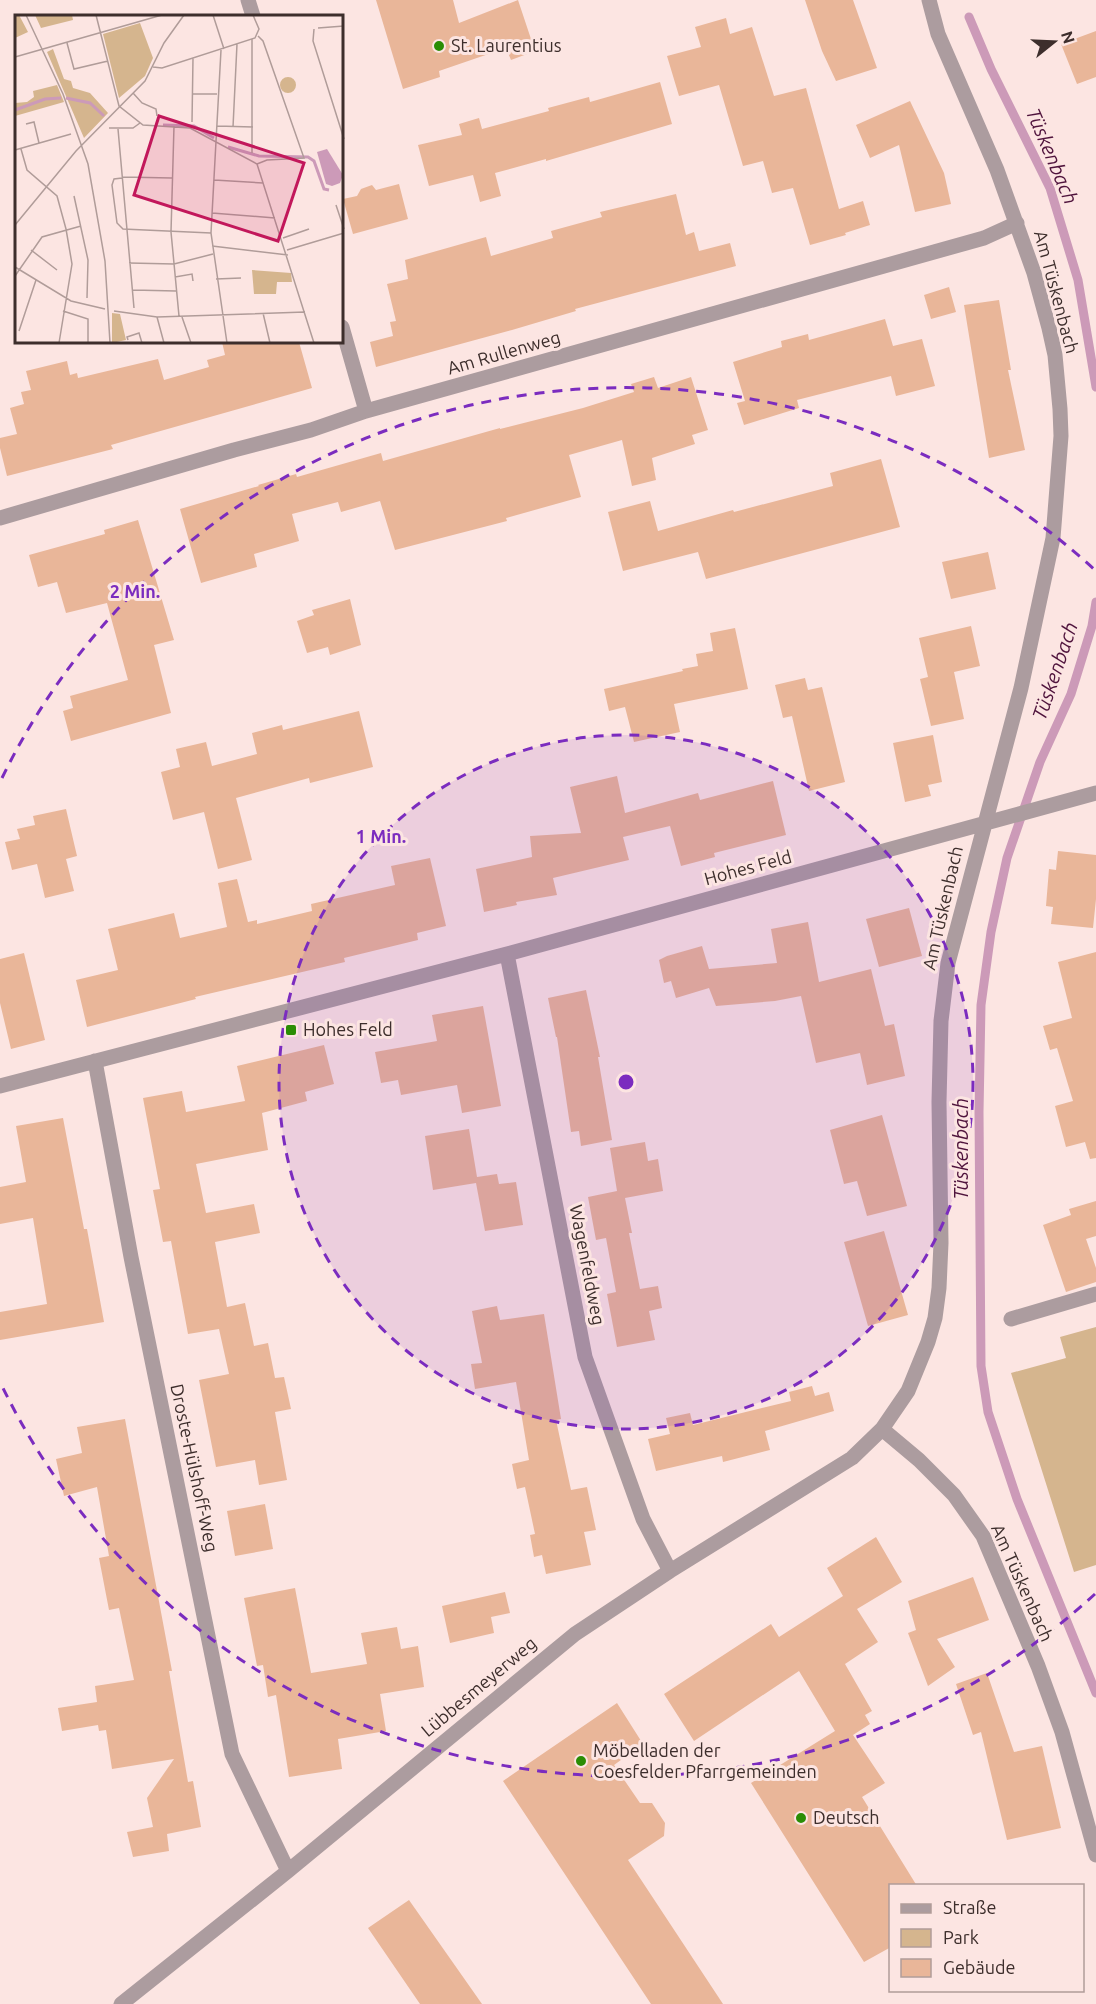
<svg xmlns="http://www.w3.org/2000/svg" width="1096" height="2004" font-family="Ubuntu,sans-serif">
  <style>
    .green { fill: #d5b58e }
    .lines { fill: none; stroke-linecap: round; stroke-linejoin: round }
    .stream { stroke: #cc9ab8; stroke-width: 9 }
    .building { fill: #e9b699 }
    .minor { stroke: #ac9c9f; stroke-width: 15 }
    .ring { fill: none; stroke: #7b2cbf; stroke-width: 3; stroke-dasharray: 10 8 }
    .poi-dot { fill: #2a8d05; stroke: #fce5e2; stroke-width: 2 }
    .labels { text-anchor: middle; stroke-width: 6; stroke-linejoin: round; paint-order: stroke }
    .poi-label { font-size: 18px; fill: #3d2e2c; stroke: #fce5e2; text-anchor: start }
    .street-label { font-size: 18px; fill: #3d2e2c; stroke: #fce5e2 }
    .water-label { font-size: 20px; font-style: italic; fill: #4f133c; stroke: #fce5e2 }
    .inset-river { fill: none; stroke: #cc9ab8; stroke-width: 3 }
    .inset-road { fill: none; stroke: #b09c99; stroke-width: 1.5 }
    .view { fill: #c2185b; fill-opacity: 0.15; stroke: #c2185b; stroke-width: 3 }
    .inset-edge { fill: none; stroke: #3d2e2c; stroke-width: 3 }
    .centre { fill: #7b2cbf; stroke: #fce5e2; stroke-width: 3 }
    .ring-label { font-size: 18px; text-anchor: middle; font-weight: bold; fill: #7b2cbf; stroke: #fce5e2; stroke-width: 6; stroke-linejoin: round; paint-order: stroke }
  </style>
  <rect width="100%" height="100%" fill="#fce5e2"/>
  <path class="green" d="M1096 1327V1565L1074 1572 1011 1373 1066 1358 1060 1337Z"/>
  <g class="lines">
    <path class="stream" d="M969 17 991 69 1050 188 1078 280 1096 387
      M1096 602 1092 626 1071 694 1040 762 1007 858 991 932 981 1005 979 1112 981 1366 988 1412 1017 1499 1096 1693"/>
  </g>
  <path class="building" d="M376 0H453L459 23 518 0 535 51 511 60 506 48 439 71 440 77 403 89Z
    M805 0H853L877 68 836 81 822 51Z
    M726 18 730 34 752 27 774 96 806 88 839 209 863 201 870 225 845 233 846 235 810 245 793 188 772 193 763 161 743 166 719 85 679 96 667 56 701 47 695 27Z
    M1096 31V77L1077 84 1061 44Z
    M660 82 672 124 546 161V159L495 173 501 196 480 202 473 175 429 186 418 145 462 135 459 124 479 118 482 129 549 111 548 108 589 97 590 102Z
    M910 101 944 173 951 204 915 212 899 145 870 158 856 125Z
    M399 184 408 219 353 234 343 199 357 196 361 189 372 185 376 190Z
    M676 194 686 235 694 232 699 251 730 243 736 266 575 309 576 311 512 330 376 367 370 342 393 336 390 322 396 321 387 284 408 279 405 260 486 237 491 256 553 238 551 231 602 217 600 212Z
    M949 287 956 312 931 319 924 295Z
    M999 300 1011 370H1008L1025 450 989 458 964 305Z
    M885 319 893 346 922 339 935 386 896 396 891 376 797 400 799 408 744 425 737 403 745 401 733 362 782 347 781 341 808 334 809 340Z
    M222 342H299L312 388 111 445 113 449 7 476 0 448V438L17 434 10 408 24 404 21 392 31 390 26 371 67 361 70 375 77 373 78 378 158 359 164 380 209 367 207 360 225 355Z
    M654 377 658 388 691 377 708 430 692 435 695 444 652 458 656 480 632 486 622 440 569 455 581 497 506 518 507 521 395 550 380 501 341 512 338 502 292 514 299 541 254 554 257 567 201 583 180 509 259 486 258 485 296 474 297 477 381 453 383 461 500 428V429L583 408 634 392 631 384Z
    M881 459 900 527 706 579 698 552 623 571 608 512 650 501 658 531 733 510 734 512 833 486 830 473Z
    M138 520 174 640 154 645 171 713 71 741 63 711 73 708 70 696 128 680 107 603 66 613 57 582 38 587 29 555 105 534 104 530Z
    M988 552 996 589 951 599 942 562Z
    M350 599 361 645 330 655 328 647 307 653 297 621 314 615 312 610Z
    M971 626 980 666 954 672 964 719 931 726 920 679 928 677 919 638Z
    M735 628 748 689 674 704 680 732 634 742 625 707 609 711 604 689 683 671 682 669 698 666 696 654 713 651 710 633Z
    M805 678 808 690 822 687 845 782 809 791 792 716 783 718 775 685Z
    M359 711 373 767 310 783 309 778 236 798 252 860 218 869 204 812 173 820 161 772 180 767 176 749 206 742 212 766 257 754 252 733 282 725 283 730Z
    M933 735 942 782 928 785 931 796 905 802 893 743Z
    M617 776 625 813 698 793 700 800 773 781 786 835 714 853 715 857 681 866 670 826 623 837 629 860 553 878 557 895 516 902 517 905 484 912 476 869 532 857 530 836 581 833 570 787Z
    M66 809 77 856 66 859 74 891 45 898 37 864 12 870 5 842 20 839 17 829 35 825 33 816Z
    M1058 851 1096 855V899L1093 928 1051 924 1053 907 1046 906 1049 869 1056 870Z
    M430 858 446 926 417 933 418 940 344 958 345 962 195 997 196 999 87 1027 76 980 118 970 108 929 174 913 180 938 227 927 218 883 237 879 248 922 257 920V924L312 911 311 904 395 885 391 866Z
    M909 908 922 956 879 967 866 919Z
    M808 922 819 982 871 969 885 1026 894 1024 905 1076 867 1085 860 1053 816 1063 801 996 775 1001 716 1006 709 988 676 998 671 981 664 983 659 960 667 956 702 946 709 969 777 963 771 929Z
    M1096 952V1158L1090 1159 1085 1142 1066 1147 1055 1106 1073 1101 1057 1048 1050 1050 1043 1026 1072 1018 1058 962Z
    M24 953 45 1040 11 1049 0 1003V959Z
    M586 990 600 1057H598L612 1140 581 1146 579 1131 571 1132 557 1037H556L548 998Z
    M483 1006 501 1106 462 1113 457 1085 401 1095 398 1080 381 1083 375 1052 437 1041 432 1015Z
    M324 1045 334 1084 305 1092 307 1101 262 1113 268 1150 196 1164 206 1213 254 1204 260 1233 215 1242 227 1307 245 1303 254 1346 268 1343 275 1378 284 1377 291 1409 275 1412 287 1480 259 1485 255 1460 216 1467 199 1380 229 1374 219 1329 188 1334 171 1241 163 1242 153 1190 160 1189 143 1098 182 1091 186 1112 245 1101 237 1066Z
    M882 1115 907 1206 867 1216 857 1181 844 1184 830 1130Z
    M63 1118 84 1229H87L104 1322 0 1340V1312L47 1304 33 1218 0 1224V1187L26 1182 16 1126Z
    M469 1129 477 1177 497 1174 499 1184 516 1182 523 1225 485 1231 476 1183 433 1190 425 1136Z
    M645 1142 648 1161 658 1159 663 1191 625 1198 632 1233H629L640 1289 658 1286 662 1308 649 1311 655 1340 617 1347 607 1294 616 1292 606 1238 596 1240 588 1197 617 1191 610 1148Z
    M1096 1201V1236L1086 1239 1096 1268V1282L1066 1292 1043 1225 1071 1215 1069 1209Z
    M884 1231 908 1315 868 1326 844 1242Z
    M497 1306 500 1320 544 1314 561 1419 556 1420 571 1490 587 1487 596 1530 584 1532 591 1565 546 1574 542 1555 534 1557 530 1535 535 1534 525 1487 517 1489 512 1464 529 1460 516 1382 475 1389 471 1364 482 1363 472 1311Z
    M812 1386 815 1396 829 1392 834 1411 765 1431 770 1450 723 1462 722 1456 656 1471 648 1439 670 1434 666 1418 690 1413 693 1425 791 1401 789 1392Z
    M125 1419 172 1671H169L188 1782 193 1781 201 1827 167 1834 169 1851 133 1857 127 1832 153 1827 147 1798 174 1759 112 1769 106 1730 99 1731 98 1725 62 1731 58 1708 97 1702 95 1686 134 1680 119 1608 109 1610 99 1558 109 1556 97 1487 64 1496 56 1459 82 1453 77 1427Z
    M265 1504 273 1549 235 1556 227 1511Z
    M876 1537 902 1582 857 1609 878 1642 845 1664 872 1711 865 1715 870 1724 853 1735 885 1783 862 1797 917 1886H891V1947L864 1962 751 1783 835 1731 799 1671 694 1741 664 1694 771 1624 779 1637 843 1596 827 1568Z
    M973 1577 989 1620 937 1639 955 1667 928 1686 908 1633 916 1630 908 1601Z
    M295 1588 311 1673 367 1664 361 1633 397 1627 401 1649 418 1646 424 1687 380 1694 386 1731 338 1739 342 1769 289 1777 276 1695 268 1697 263 1665 257 1666 244 1598Z
    M505 1592 510 1613 491 1617 494 1633 450 1643 442 1606Z
    M987 1673 1014 1752 1042 1746 1061 1828 1007 1840 981 1732 973 1735 956 1684Z
    M617 1703 643 1744 614 1765 640 1803H652L665 1823 664 1836 628 1860 723 2004H651L503 1781Z
    M409 1900 482 2004H420L368 1928Z"/>
  <g class="lines">
    <path class="minor" d="M248 0 253 16
      M342 327 366 411
      M0 518 234 450 311 430 366 411 984 238 1017 223
      M507 954 585 1357 643 1519 670 1571
      M95 1061 131 1257 232 1754 288 1871
      M0 1086 507 954 1096 793
      M1011 1319 1096 1294
      M882 1429 919 1460 954 1495 983 1536 1038 1666 1062 1732 1096 1855
      M121 2004 288 1871 575 1634 670 1571 852 1458 882 1429 908 1391 928 1342 935 1318 939 1288 941 1243 939 1102 941 1021 948 963 1021 688 1053 538 1061 436 1060 409 1055 355 1049 328 1034 273 997 170 938 34 929 0"/>
  </g>
  <circle cx="626" cy="1082" r="347" fill="#7b2cbf" fill-opacity=".12"/>
  <g class="ring">
    <circle cx="626" cy="1082" r="347"/>
    <path d="M1095 1594A694 694 0 0 1 2 1386M2 778A694 694 0 0 1 1095 570"/>
  </g>
  <g class="poi-dot">
    <circle cx="439" cy="46" r="6"/>
    <rect x="285" y="1024" width="12" height="12" rx="3"/>
    <circle cx="581" cy="1761" r="6"/>
    <circle cx="801" cy="1818" r="6"/>
  </g>
  <g class="labels">
    <g class="poi-label">
      <text x="451" y="52">St. Laurentius</text>
      <text x="303" y="1036">Hohes Feld</text>
      <text x="593" y="1757">Möbelladen der<tspan x="593" dy="21">Coesfelder Pfarrgemeinden</tspan></text>
      <text x="813" y="1824">Deutsch</text>
    </g>
    <g class="street-label">
      <text transform="translate(1056 292) rotate(75)" y="6">Am Tüskenbach</text>
      <text transform="translate(504 353) rotate(-16)" y="6">Am Rullenweg</text>
      <text transform="translate(748 868) rotate(-15)" y="6">Hohes Feld</text>
      <text transform="translate(943 908) rotate(-77)" y="6">Am Tüskenbach</text>
      <text transform="translate(587 1265) rotate(79)" y="6">Wagenfeldweg</text>
      <text transform="translate(194 1468) rotate(78)" y="6">Droste-Hülshoff-Weg</text>
      <text transform="translate(1022 1583) rotate(66)" y="6">Am Tüskenbach</text>
      <text transform="translate(479 1687) rotate(-40)" y="6">Lübbesmeyerweg</text>
    </g>
    <g class="water-label">
      <text transform="translate(1052 156) rotate(67)" y="7">Tüskenbach</text>
      <text transform="translate(1055 671) rotate(-71)" y="7">Tüskenbach</text>
      <text transform="translate(961 1149) rotate(-90)" y="7">Tüskenbach</text>
    </g>
  </g>
  <g transform="translate(15 15)">
    <rect width="328" height="328" fill="#fce5e2"/>
    <path d="M0 0H4L13 17 0 23ZM20 0H57L58 5 26 13ZM125 8 138 43 130 61 104 83 88 19ZM38 34 49 64 56 66 58 73 75 78 93 98 69 123 32 37ZM265 70a8 8 0 1 1 16 0a8 8 0 1 1-16 0ZM42 70 49 87 0 101V88L12 87 19 82 18 76ZM237 255 276 258 277 267H262L261 279H239ZM97 298 105 299 111 325 97 328Z" fill="#d5b58e"/>
    <path d="M312 134 328 160 325 168 317 171 311 169 302 137Z" fill="#cc9ab8"/>
    <path class="inset-river" d="M51 83 75 88 89 101M0 95 30 84 46 83M148 110 179 111 199 123M213 132 244 141 293 142 299 146 309 174 314 175"/>
    <path class="inset-road" d="M11 0 48 79 73 149 90 246 95 328M81 0 104 91 128 110 175 113 242 149 299 328M198 0 209 34M303 13 329 11M299 14 298 26 329 124M237 24V138M52 28 59 54 93 46M206 35 196 218 212 328M0 42 147 0M138 52 147 53 240 23 244 14 238 0M118 78 127 88 141 94 142 101M177 79H202M177 107 178 43M11 109 19 107 24 128M159 111 156 217 164 301M202 111 238 112M218 112 222 29M94 113H118L125 108M103 114 119 293M6 134 12 155 42 181 51 214 57 249 44 328M0 135 56 119M242 149 252 145 289 143 248 26 243 21M107 162 157 163M107 163 99 164 97 170 102 208 108 214 196 218M199 165 248 168M59 181 73 245 72 283M321 190 329 214M197 198 260 203M0 210 61 136 130 66 149 28 169 0M268 223 294 214M197 231 273 240M16 235 42 255M272 235 329 218M114 248 159 249 198 239M0 252 56 286 90 294M0 261 27 222 66 211M160 262 177 259 178 266M201 264 226 263M118 275 161 276M48 296 73 304V328M99 296 142 302 290 297M248 298 255 328M142 302 149 328M167 302 176 328M4 316 21 265M113 325 112 322 124 318 127 328"/>
    <path class="view" d="M144 101 289 148 263 226 119 180Z"/>
    <rect width="328" height="328" class="inset-edge"/>
  </g>
  <circle cx="626" cy="1082" r="9" class="centre"/>
  <g class="ring-label">
    <text x="135" y="598">2 Min.</text>
    <text x="381" y="843">1 Min.</text>
  </g>
  <rect x="889" y="1884" width="195" height="108" fill="#fce5e2" stroke="#b09c99" stroke-width="1.5"/>
  <rect x="901" y="1904" width="30" height="9" fill="#ac9c9f" stroke="#b09c99" stroke-width="1.5"/>
  <text x="943" y="1914" font-size="18" fill="#3d2e2c">Straße</text>
  <rect x="901" y="1929" width="30" height="18" fill="#d5b58e" stroke="#b09c99" stroke-width="1.5"/>
  <text x="943" y="1944" font-size="18" fill="#3d2e2c">Park</text>
  <rect x="901" y="1959" width="30" height="18" fill="#e9b699" stroke="#b09c99" stroke-width="1.5"/>
  <text x="943" y="1974" font-size="18" fill="#3d2e2c">Gebäude</text>
  <g transform="translate(1054 42) rotate(72)" stroke="#fce5e2" stroke-width="4.5" paint-order="stroke">
  <path d="M0-4.5L10 22L0 15L-10 22Z" fill="#3d2e2c"/>
  <text y="-9" font-size="16" font-weight="bold" text-anchor="middle" fill="#3d2e2c">N</text>
  </g>
</svg>
